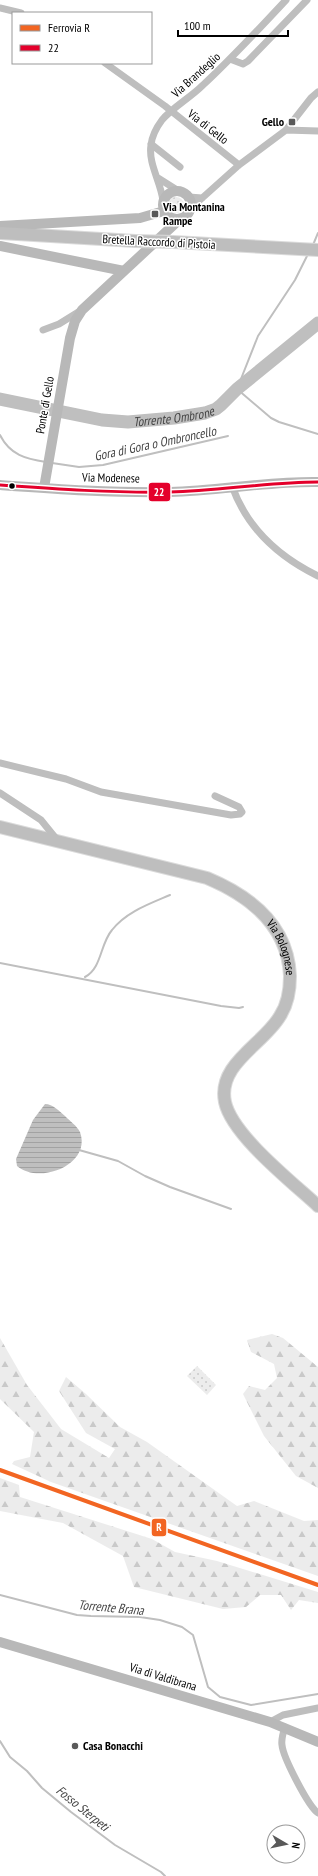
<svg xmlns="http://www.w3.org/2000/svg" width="318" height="1876" font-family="'PT Sans Narrow',sans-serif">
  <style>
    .grass { fill: url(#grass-dots) }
    .forest { fill: url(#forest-firs) }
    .water { fill: url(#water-rules) }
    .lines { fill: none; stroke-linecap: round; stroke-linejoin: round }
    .stream { stroke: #bfbfbf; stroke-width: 2 }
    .river { stroke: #bfbfbf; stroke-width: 13 }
    .primary-casing { stroke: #dbdbdb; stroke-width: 14 }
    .street { stroke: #bebebe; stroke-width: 7 }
    .secondary { stroke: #b8b8b8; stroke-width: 10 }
    .primary { stroke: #bebebe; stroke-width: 12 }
    .primary-bridge-casing { stroke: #dbdbdb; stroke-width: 14; stroke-linecap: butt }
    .primary-bridge { stroke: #bebebe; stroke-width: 12 }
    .bus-1-casing { stroke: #fff; stroke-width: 6 }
    .bus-1 { stroke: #e4002b; stroke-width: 3 }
    .rail-1-casing { stroke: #fff; stroke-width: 7 }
    .rail-1 { stroke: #f26522; stroke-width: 4 }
    .poi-dot { fill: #595959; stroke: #fff; stroke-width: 1.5 }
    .bus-dot { fill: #000; stroke: #fff; stroke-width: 1.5 }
    .labels { text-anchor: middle; stroke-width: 3; stroke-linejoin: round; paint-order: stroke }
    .street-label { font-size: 12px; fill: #000; stroke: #fff }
    .poi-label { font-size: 12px; font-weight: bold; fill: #000; stroke: #fff; text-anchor: start }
    .water-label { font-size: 13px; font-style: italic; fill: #444; stroke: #fff }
    .line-badge { stroke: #fff; stroke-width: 1.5 }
    .badge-label { font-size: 11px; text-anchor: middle; font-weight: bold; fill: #fff }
  </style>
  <defs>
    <pattern id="grass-dots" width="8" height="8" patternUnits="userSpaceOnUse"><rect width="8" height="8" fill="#ececec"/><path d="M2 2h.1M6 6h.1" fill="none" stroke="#c9c9c9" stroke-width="1.8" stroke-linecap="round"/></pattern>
    <pattern id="forest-firs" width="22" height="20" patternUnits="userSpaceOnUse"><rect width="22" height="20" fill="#ececec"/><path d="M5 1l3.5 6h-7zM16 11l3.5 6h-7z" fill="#c9c9c9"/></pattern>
    <pattern id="water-rules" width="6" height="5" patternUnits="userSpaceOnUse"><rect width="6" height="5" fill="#bfbfbf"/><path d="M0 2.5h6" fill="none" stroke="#a2a2a2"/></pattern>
  </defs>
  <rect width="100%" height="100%" fill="#fff"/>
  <path class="grass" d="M168 205a8 8 0 1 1 16 0a8 8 0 1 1-16 0Z
    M197 1366 216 1385 207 1395 187 1376Z"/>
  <path class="forest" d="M272 1334 283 1338 318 1367V1488L296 1476 264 1436 243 1394 249 1386 265 1390 277 1378 274 1364 251 1352 247 1340Z
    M0 1338 27 1385 61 1429 109 1458 115 1449 86 1433 59 1391 66 1377 86 1394 120 1427 147 1442 237 1506 254 1501 304 1521 318 1520V1576L51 1482 12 1464 14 1461 30 1457 34 1432 0 1399Z
    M0 1478 19 1485 20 1497 152 1539 175 1552 217 1561 318 1592V1603L299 1600 291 1610 281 1595H260L246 1607 223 1609 134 1587 123 1556 63 1523 0 1511Z"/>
  <path class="water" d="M45 1104C53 1104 59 1111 65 1116 70 1121 77 1126 80 1132 92 1165 39 1185 17 1166L16 1159 33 1120Z"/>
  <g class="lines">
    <path class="stream" d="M313 245 318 233
      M308 254 295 280 258 336 237 389 271 418 279 422 318 434
      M0 435C10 455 26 459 46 462
      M52 463 79 467 103 465 228 436
      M0 963 221 1006 239 1008 243 1007
      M85 977C102 968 100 944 112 930 126 912 149 904 170 895
      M79 1150 118 1161 145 1176 170 1187 231 1209
      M0 1595 77 1615 91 1616 140 1617 160 1620 182 1627 193 1635 208 1687 220 1697 251 1705 318 1694
      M0 1741 10 1757 27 1771 42 1788 71 1812 115 1845 161 1872 165 1876"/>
    <path class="river" id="s1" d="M0 399 102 420 128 422 174 418 205 413 216 409 221 405 237 389 318 323"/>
    <g class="primary-casing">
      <g id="primary">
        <path d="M0 233 135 241"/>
        <path d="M173 242 318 250"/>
        <path id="s2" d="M0 827 207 878C250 896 288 926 290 976 290 990 288 1004 280 1016 264 1044 217 1064 225 1102 232 1135 292 1182 318 1206"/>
      </g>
    </g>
    <path class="street" d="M0 8 21 13
      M230 59 243 64 248 61 307 0
      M105 63 165 106 239 165
      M286 130 318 131
      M151 144 180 167
      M158 178 177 190
      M189 197 202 198
      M163 201C161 182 148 164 151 145 152 136 156 128 162 120 173 107 190 98 203 85 232 58 259 29 286 0
      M191 208 239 165 286 130 311 98 318 92
      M43 330 59 324 80 311
      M232 486C247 528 279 557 318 576
      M0 763 66 779 101 792 231 815 240 814 242 812 239 807 215 796
      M0 793 41 820 58 841
      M270 1722 283 1715 318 1708
      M285 1727C283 1733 281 1739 282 1745 283 1757 308 1806 318 1813"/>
    <path class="secondary" d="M163 205a14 14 0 1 1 28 0a14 14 0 1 1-28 0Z
      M0 226 140 218 164 211
      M0 246 124 271
      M0 485C57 489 113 493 170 492 219 491 268 481 318 482
      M44 488 70 338 75 321 82 310 180 219
      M0 1642 270 1722 318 1742"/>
    <use href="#primary" class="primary"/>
    <g class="primary-bridge-casing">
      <path id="primary-bridge" d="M135 241 173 242"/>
    </g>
    <use href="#primary-bridge" class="primary-bridge"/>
    <g class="bus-1-casing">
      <path id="bus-1" d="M0 485C56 489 113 493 170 492 219 491 268 482 318 482"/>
    </g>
    <use href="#bus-1" class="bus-1"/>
    <g class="rail-1-casing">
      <path id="rail-1" d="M0 1470 318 1585"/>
    </g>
    <use href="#rail-1" class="rail-1"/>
  </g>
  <g class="poi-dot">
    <rect x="288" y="118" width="8" height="8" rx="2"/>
    <rect x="151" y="210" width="8" height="8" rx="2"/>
    <circle cx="75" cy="1746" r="4"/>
  </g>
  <circle class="bus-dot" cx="12" cy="486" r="3.5"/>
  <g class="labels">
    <g class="street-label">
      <text transform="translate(196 75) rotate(-42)" y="4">Via Brandeglio</text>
      <text transform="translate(208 127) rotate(38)" y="4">Via di Gello</text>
      <text transform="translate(159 242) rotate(3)" y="4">Bretella Raccordo di Pistoia</text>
      <text transform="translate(45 405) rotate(-80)" y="4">Ponte di Gello</text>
      <text transform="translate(111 478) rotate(1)" y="4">Via Modenese</text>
      <text dy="4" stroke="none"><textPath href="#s2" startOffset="319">Via Bolognese</textPath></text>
      <text transform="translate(163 1677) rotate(17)" y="4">Via di Valdibrana</text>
    </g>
    <g class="poi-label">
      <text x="284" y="126" text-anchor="end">Gello</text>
      <text x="163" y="211">Via Montanina<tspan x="163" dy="14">Rampe</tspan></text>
      <text x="83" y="1750">Casa Bonacchi</text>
    </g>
    <g class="water-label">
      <text dy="5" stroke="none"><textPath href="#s1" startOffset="176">Torrente Ombrone</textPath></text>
      <text transform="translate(155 443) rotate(-12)" y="5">Gora di Gora o Ombroncello</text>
      <text transform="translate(111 1607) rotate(5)" y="5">Torrente Brana</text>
      <text transform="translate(83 1808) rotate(39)" y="5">Fosso Sterpeti</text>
    </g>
  </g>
  <g class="line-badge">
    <rect x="148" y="482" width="23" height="20" rx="4" fill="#e4002b"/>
    <rect x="151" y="1518" width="16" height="19" rx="4" fill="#f26522"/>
  </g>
  <g class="badge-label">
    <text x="159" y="496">22</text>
    <text x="159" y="1531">R</text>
  </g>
  <rect x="12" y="12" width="140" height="52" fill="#ffffff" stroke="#999999"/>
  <rect x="20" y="25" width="20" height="6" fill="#f26522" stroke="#999999"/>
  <text x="48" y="32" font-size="12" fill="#000000">Ferrovia R</text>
  <rect x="20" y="45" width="20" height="6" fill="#e4002b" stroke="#999999"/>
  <text x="48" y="52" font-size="12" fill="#000000">22</text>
  <g transform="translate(286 1844) rotate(99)"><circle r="19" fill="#ffffff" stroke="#999999"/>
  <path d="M0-3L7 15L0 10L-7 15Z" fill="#595959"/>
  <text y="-6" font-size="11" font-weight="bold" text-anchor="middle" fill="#000000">N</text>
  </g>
  <path d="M178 30v6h110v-6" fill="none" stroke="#000000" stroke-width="2"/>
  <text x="184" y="30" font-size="12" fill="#000000" stroke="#ffffff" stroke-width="3" paint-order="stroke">100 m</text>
</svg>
